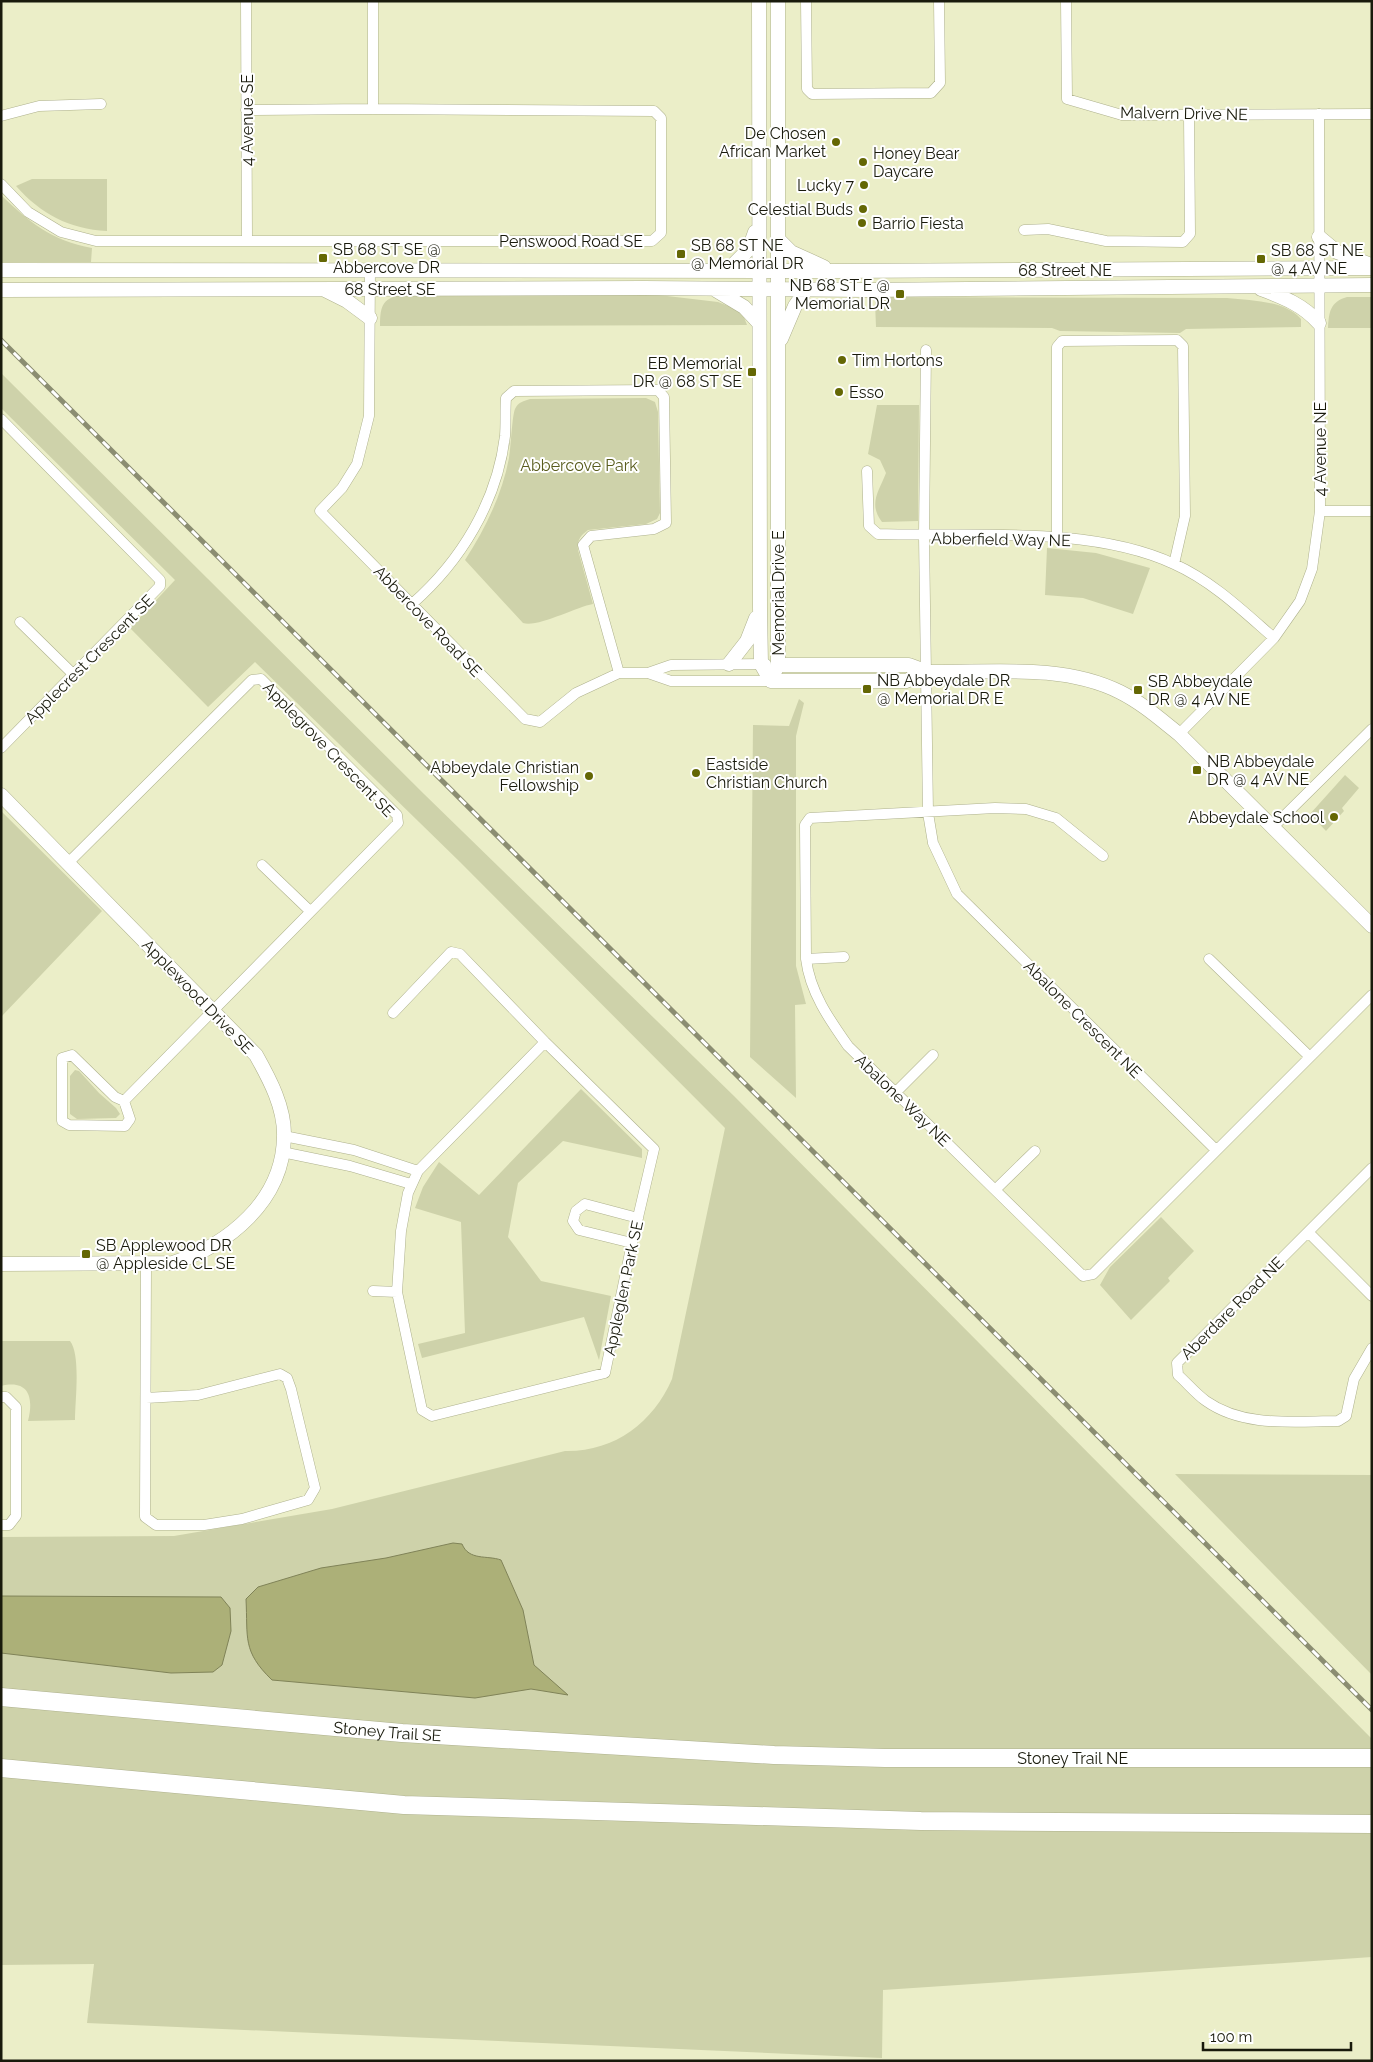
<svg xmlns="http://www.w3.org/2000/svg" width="1373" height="2062" font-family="Raleway,sans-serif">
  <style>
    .green { fill: #ced2aa }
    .water { fill: #acb078; stroke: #808358 }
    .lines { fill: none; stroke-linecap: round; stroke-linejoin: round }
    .street-casing { stroke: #aeb18d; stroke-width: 11 }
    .secondary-casing { stroke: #aeb18d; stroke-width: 15 }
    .highway-casing { stroke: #aeb18d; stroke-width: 19 }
    .street { stroke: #fff; stroke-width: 10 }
    .secondary { stroke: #fff; stroke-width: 14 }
    .highway { stroke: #fff; stroke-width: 18 }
    .rail-casing { stroke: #8b8d72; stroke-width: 5 }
    .rail { stroke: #fff; stroke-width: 3; stroke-dasharray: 9; stroke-linecap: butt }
    .poi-dot { fill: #646704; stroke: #fff; stroke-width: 2 }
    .labels { text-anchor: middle; stroke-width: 4; stroke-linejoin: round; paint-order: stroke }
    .street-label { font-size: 16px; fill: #191a0c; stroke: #fff }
    .poi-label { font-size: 16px; fill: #191a0c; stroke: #fff; text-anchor: start }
    .park-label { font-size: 16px; fill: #595c1d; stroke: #fff }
  </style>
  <rect width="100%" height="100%" fill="#ebeec8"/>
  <path class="green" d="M32 179H107V231C69 229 41 214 16 186Z
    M1 195C29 222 52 241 92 248L91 262H1Z
    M405 294H650L718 302 736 309 744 317 747 325 380 326C380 304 383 298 405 294Z
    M880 297 1227 298C1252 301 1284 300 1301 319V327L1186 329 1180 333 1060 331 1052 328 876 327 875 302Z
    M1347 297H1372V328H1328C1329 312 1330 302 1347 297Z
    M1 373 424 794 734 1096 1372 1739V1957L883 1990 882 2058 87 2023 94 1964 1 1965V1537L174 1536 332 1509 565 1451C614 1452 653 1423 672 1379L725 1128 460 862 255 662 208 707 130 628 175 580 1 408Z
    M646 398 655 402 658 412 660 513 657 519 646 524 588 530C580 536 577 540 578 550L593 604C576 607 537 628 523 623L465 560C485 529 502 495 509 458 511 447 512 416 515 409 518 402 524 401 530 399Z
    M877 405H919L918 521 882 522C868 504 879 491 886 473L880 460 868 454Z
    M1047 548 1096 553 1150 568 1133 614 1083 598 1045 595Z
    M799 699 804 703 796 736V966L806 1004 795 1005 796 1098 750 1057 753 725 789 726Z
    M1345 775 1359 788 1342 808 1344 811 1326 831 1310 814Z
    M1 811 102 911 1 1017Z
    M75 1070 79 1071 99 1093 116 1108 120 1114 116 1118 77 1119 70 1114V1076Z
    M581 1089 642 1149V1158L563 1141 518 1183 508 1237 541 1281 611 1296 599 1360 584 1317 422 1358 418 1344 465 1333 461 1222 415 1208 423 1187 439 1162 479 1195Z
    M1161 1217 1194 1251 1168 1278 1170 1281 1131 1320 1100 1285 1110 1267Z
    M1 1341H70C81 1355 75 1401 75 1420L28 1421C34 1398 29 1379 1 1386Z
    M1175 1474 1372 1475V1675Z"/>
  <path class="water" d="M453 1543 462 1544C469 1561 487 1555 501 1560L523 1610 534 1665 568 1695 531 1689 475 1698 272 1680C242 1651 248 1638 246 1599L258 1587 321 1568 386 1558Z
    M1 1596 221 1597 230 1608 231 1631 222 1665 213 1672 171 1673 1 1653Z"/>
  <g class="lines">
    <g class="street-casing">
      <path id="street" d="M246 1 247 240
        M373 1V109
        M806 1 807 89 812 94 931 93 940 83 939 1
        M1066 1 1067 99 1122 115 1372 114
        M1 116 39 106 101 104
        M1 184 28 212 61 232 96 241H652L661 233V118L654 111 373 109 246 110
        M1024 230 1048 229 1106 241 1183 242 1190 234 1189 115
        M370 269 369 416 357 464 342 488 320 511 525 719 540 722 576 693 619 673H648L671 681H771
        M926 350 924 536 928 813 933 843 957 894 1216 1150
        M1 419 160 580V586L1 748
        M867 471 869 526 878 534C970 537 1090 525 1174 564 1212 581 1243 611 1274 638
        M1320 511H1372
        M1057 537V347L1062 341 1177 340 1183 346 1185 516 1174 564
        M412 604C461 561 497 502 505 436 506 424 505 410 506 398L514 391 658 390 664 397 666 523 654 529 591 536 583 545 619 673
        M20 622 73 674
        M648 673 671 665 766 664
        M1179 734 1274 638 1300 601 1312 569 1320 511 1319 114
        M1272 828 1372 729
        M1103 856 1056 818 1026 809 995 808 810 818 805 825 806 959C810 992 829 1019 848 1046L1083 1276 1093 1274 1372 995
        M69 862 252 680 261 679 397 815 398 823 124 1101
        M262 865 310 911
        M806 959 844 957
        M1209 959 1309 1056
        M393 1013 451 952 460 954 545 1042 654 1149 632 1243 605 1373 432 1416 422 1410 397 1292 401 1231 408 1193 418 1171 545 1042
        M72 1055 115 1097 124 1101 130 1119 125 1126 69 1125 62 1121V1058Z
        M895 1093 933 1055
        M284 1136 354 1150 418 1171
        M282 1152 350 1166 411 1184
        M1372 1168 1177 1363 1178 1375C1187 1383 1196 1394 1206 1401 1244 1428 1295 1421 1338 1421L1346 1416 1354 1379 1372 1348
        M995 1190 1035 1151
        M1308 1232 1372 1296
        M632 1243 579 1230 573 1221 576 1211 585 1204 638 1218
        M373 1291 397 1292
        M1 1397H6L16 1407V1516L9 1525H1
        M146 1398 198 1395 280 1374 287 1378 291 1389 315 1488 308 1500 242 1519 204 1525H156L145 1517 146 1264"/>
    </g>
    <g class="secondary-casing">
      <path id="secondary" d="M759 1 760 608 761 664 771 681
        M1319 237 1337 252 1371 265
        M778 239 791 252 824 267
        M1 270 834 271 1372 268
        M728 270 749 249 755 232
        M714 289 744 307 758 322
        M1261 289C1283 297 1303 305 1319 323
        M1 290 644 288 867 290 1372 285
        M325 290 347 301 370 318
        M781 339 795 306 806 290
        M729 664 747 641 756 618
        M778 665H909L928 672C990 673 1062 663 1120 692 1142 703 1160 719 1179 734L1372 926
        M775 671 778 665V1
        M771 681H906L928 672
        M1 795 256 1055C270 1080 285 1108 284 1137 283 1201 228 1245 173 1263L1 1264"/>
    </g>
    <g class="highway-casing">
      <g id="highway">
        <path id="s1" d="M1 1697 402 1733 774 1755 885 1758H1372"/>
        <path d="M1 1768 404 1805 921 1821 1372 1824"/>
      </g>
    </g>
    <use href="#street" class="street"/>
    <use href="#secondary" class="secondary"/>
    <use href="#highway" class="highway"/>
    <g class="rail-casing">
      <path id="rail" d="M1 340 1372 1710"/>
    </g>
    <use href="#rail" class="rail"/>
  </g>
  <g class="poi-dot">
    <circle cx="836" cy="142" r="5"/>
    <circle cx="863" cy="162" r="5"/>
    <circle cx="864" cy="185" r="5"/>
    <circle cx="863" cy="209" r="5"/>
    <circle cx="862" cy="223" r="5"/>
    <rect x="676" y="249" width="10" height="10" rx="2.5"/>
    <rect x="318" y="253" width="10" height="10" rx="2.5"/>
    <rect x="1256" y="254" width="10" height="10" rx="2.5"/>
    <rect x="895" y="289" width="10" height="10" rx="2.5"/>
    <circle cx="842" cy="360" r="5"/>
    <rect x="747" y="367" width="10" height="10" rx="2.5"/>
    <circle cx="839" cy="392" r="5"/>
    <rect x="862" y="684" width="10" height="10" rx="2.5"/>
    <rect x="1133" y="685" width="10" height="10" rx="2.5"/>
    <rect x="1192" y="765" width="10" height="10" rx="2.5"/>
    <circle cx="696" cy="773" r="5"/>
    <circle cx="589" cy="776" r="5"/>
    <circle cx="1334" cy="817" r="5"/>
    <rect x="81" y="1249" width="10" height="10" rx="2.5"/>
  </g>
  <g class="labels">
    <g class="street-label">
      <text transform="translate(1184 113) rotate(1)" y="6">Malvern Drive NE</text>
      <text transform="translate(247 120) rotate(-90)" y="6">4 Avenue SE</text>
      <text x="571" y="247">Penswood Road SE</text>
      <text x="1065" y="276">68 Street NE</text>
      <text x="390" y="295">68 Street SE</text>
      <text transform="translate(1320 449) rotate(-90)" y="6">4 Avenue NE</text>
      <text transform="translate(1001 539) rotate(1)" y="6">Abberfield Way NE</text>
      <text transform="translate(778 593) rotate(-90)" y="6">Memorial Drive E</text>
      <text transform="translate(428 621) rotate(46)" y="6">Abbercove Road SE</text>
      <text transform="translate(89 659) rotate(-45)" y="6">Applecrest Crescent SE</text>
      <text transform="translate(329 749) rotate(46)" y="6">Applegrove Crescent SE</text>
      <text transform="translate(198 996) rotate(46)" y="6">Applewood Drive SE</text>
      <text transform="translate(1083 1019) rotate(45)" y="6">Abalone Crescent NE</text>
      <text transform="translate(903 1100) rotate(44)" y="6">Abalone Way NE</text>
      <text transform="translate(623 1288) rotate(-78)" y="6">Appleglen Park SE</text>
      <text transform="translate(1232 1308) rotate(-45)" y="6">Aberdare Road NE</text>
      <text dy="6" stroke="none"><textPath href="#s1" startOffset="388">Stoney Trail SE</textPath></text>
      <text dy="6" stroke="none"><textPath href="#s1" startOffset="1074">Stoney Trail NE</textPath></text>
    </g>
    <g class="poi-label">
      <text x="826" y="139" text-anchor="end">De Chosen<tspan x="826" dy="18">African Market</tspan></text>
      <text x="873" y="159">Honey Bear<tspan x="873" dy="18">Daycare</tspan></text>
      <text x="854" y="191" text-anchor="end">Lucky 7</text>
      <text x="853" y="215" text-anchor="end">Celestial Buds</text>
      <text x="872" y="229">Barrio Fiesta</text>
      <text x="691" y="251">SB 68 ST NE<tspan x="691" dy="18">@ Memorial DR</tspan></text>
      <text x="333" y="255">SB 68 ST SE @<tspan x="333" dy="18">Abbercove DR</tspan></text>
      <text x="1271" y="256">SB 68 ST NE<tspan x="1271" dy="18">@ 4 AV NE</tspan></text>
      <text x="890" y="291" text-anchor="end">NB 68 ST E @<tspan x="890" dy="18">Memorial DR</tspan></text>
      <text x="852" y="366">Tim Hortons</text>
      <text x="742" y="369" text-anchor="end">EB Memorial<tspan x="742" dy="18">DR @ 68 ST SE</tspan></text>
      <text x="849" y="398">Esso</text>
      <text x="877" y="686">NB Abbeydale DR<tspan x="877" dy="18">@ Memorial DR E</tspan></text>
      <text x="1148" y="687">SB Abbeydale<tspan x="1148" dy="18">DR @ 4 AV NE</tspan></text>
      <text x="1207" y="767">NB Abbeydale<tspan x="1207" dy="18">DR @ 4 AV NE</tspan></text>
      <text x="706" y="770">Eastside<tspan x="706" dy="18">Christian Church</tspan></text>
      <text x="579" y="773" text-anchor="end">Abbeydale Christian<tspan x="579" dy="18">Fellowship</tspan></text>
      <text x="1324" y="823" text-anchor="end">Abbeydale School</text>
      <text x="96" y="1251">SB Applewood DR<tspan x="96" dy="18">@ Appleside CL SE</tspan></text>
    </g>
    <g class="park-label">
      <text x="579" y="471">Abbercove Park</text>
    </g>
  </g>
  <rect width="1373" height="2062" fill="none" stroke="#191a0c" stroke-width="5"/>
  <path d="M1203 2042v8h148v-8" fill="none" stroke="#191a0c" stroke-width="2.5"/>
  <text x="1210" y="2042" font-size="15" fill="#191a0c" stroke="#ffffff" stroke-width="4" paint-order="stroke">100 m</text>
</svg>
